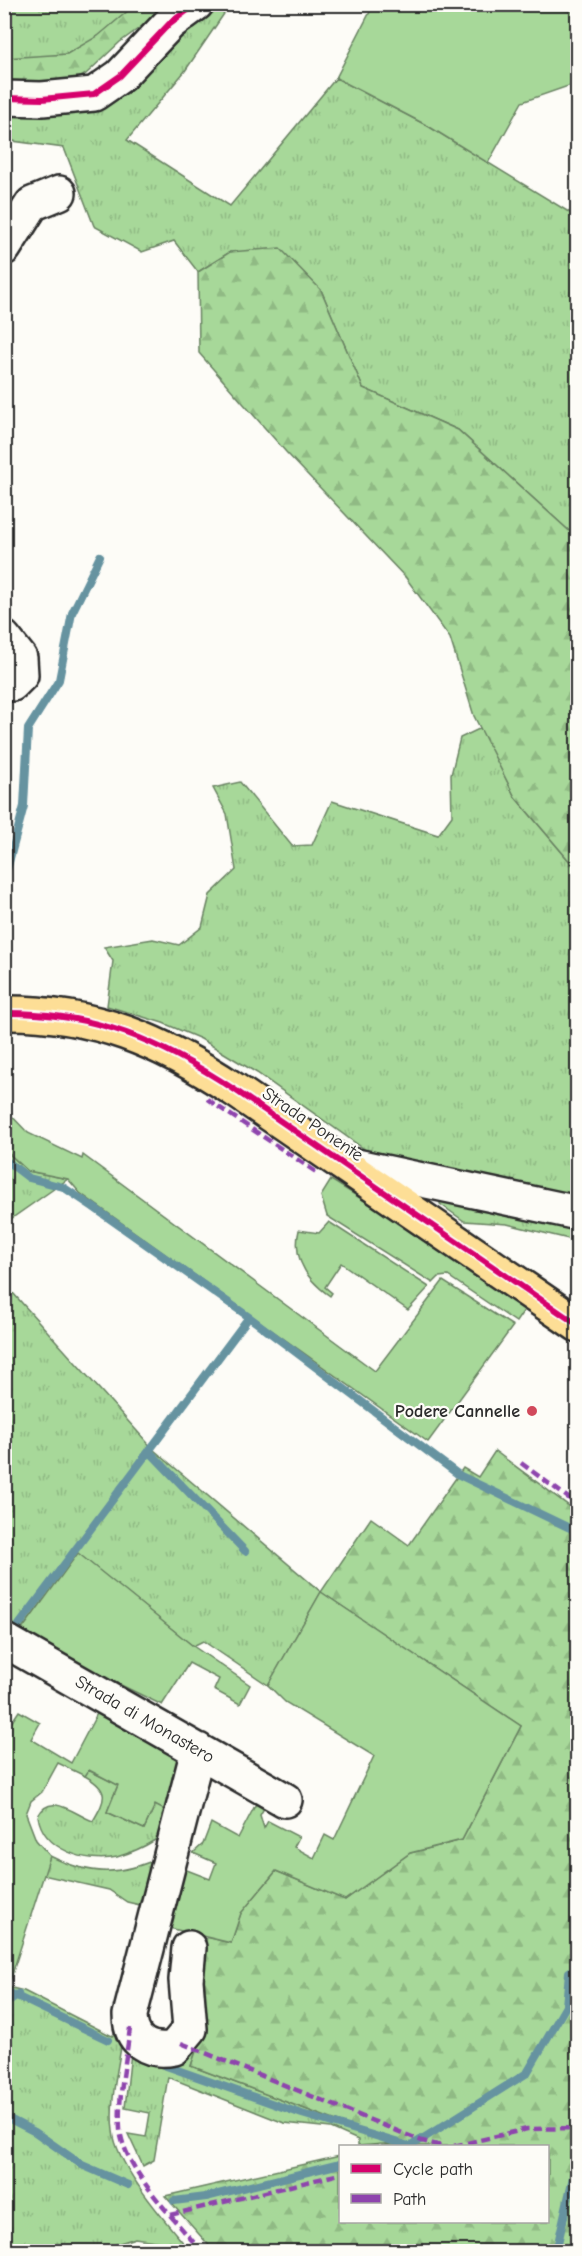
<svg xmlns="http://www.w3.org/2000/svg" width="582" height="2256" font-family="'Comic Neue',sans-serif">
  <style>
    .grass { fill: url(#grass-tufts); stroke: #698262; stroke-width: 1.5 }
    .forest { fill: url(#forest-firs); stroke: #698262; stroke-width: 1.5 }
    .garden { fill: #a7d899; stroke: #698262; stroke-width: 1.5 }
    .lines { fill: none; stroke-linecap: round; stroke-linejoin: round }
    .stream { stroke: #6693a0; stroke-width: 8 }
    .minor-casing { stroke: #2b2b2b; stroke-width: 38 }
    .major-casing { stroke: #2b2b2b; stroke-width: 38 }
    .minor { stroke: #fdfcf7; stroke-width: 33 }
    .major { stroke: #fdde96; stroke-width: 33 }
    .quiet { stroke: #8e44ad; stroke-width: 4.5; stroke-dasharray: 9 4.5; stroke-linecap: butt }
    .cycleway-casing { stroke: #fdfcf7; stroke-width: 10 }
    .cycleway { stroke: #d6006c; stroke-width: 6 }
    .poi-dot { fill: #d1495b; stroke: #fdfcf7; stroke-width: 2 }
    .labels { text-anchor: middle; stroke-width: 4.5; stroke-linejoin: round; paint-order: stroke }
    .street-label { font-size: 18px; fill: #2b2b2b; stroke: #fdfcf7 }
    .poi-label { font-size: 18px; font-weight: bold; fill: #2b2b2b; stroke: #fdfcf7; text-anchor: end }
  </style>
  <defs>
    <pattern id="grass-tufts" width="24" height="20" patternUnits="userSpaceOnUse" patternTransform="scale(1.5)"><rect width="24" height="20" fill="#a7d899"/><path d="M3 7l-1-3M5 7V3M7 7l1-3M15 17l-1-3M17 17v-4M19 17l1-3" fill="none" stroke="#90ba84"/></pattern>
    <pattern id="forest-firs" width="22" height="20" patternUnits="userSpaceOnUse" patternTransform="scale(1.5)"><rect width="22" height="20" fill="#a7d899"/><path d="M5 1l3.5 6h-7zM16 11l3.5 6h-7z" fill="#90ba84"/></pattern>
  </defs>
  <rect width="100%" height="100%" fill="#fdfcf7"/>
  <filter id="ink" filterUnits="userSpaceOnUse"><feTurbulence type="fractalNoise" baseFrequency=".0167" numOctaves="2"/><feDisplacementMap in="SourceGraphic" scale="12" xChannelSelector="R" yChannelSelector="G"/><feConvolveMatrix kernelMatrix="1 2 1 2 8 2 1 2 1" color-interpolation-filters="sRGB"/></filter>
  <g filter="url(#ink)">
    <path class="grass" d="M5 5H135C115 22 92 46 66 54 47 60 24 58 5 58Z
      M223 5H230L185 71 127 140 230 206 336 78 428 126 577 217V538L458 430 363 388 321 290 230 252 198 272 174 241 142 252 94 226 64 148 5 140 4 111 104 103 138 82 163 52Z
      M481 728 515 797 577 870V1197L367 1151 257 1073 201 1039 163 1023 107 1006 113 961 104 947 153 939 179 945 202 927 210 895 236 870 227 814 213 788 240 782 292 846 312 845 332 801 438 835 452 816 451 775 460 738Z
      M5 1150 28 1171 68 1179 5 1223Z
      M441 1197 577 1226V1241L507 1224 464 1221 440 1204Z
      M4 1283 154 1450 321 1592 268 1685 203 1641 193 1646 78 1554 18 1635 5 1630Z
      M160 1737 184 1752C191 1769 173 1825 162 1841L155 1840C144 1847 130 1853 117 1857 87 1864 43 1850 38 1816 51 1791 75 1815 93 1821 106 1799 110 1790 85 1776L88 1770 118 1785 107 1812 144 1829 155 1805 172 1813 185 1759 182 1753Z
      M50 1856C90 1876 121 1876 161 1857L149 1907 127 1902 109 1890 43 1875Z
      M8 1987 24 1991 112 2036 121 2027 123 2034C119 2065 109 2100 113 2131 116 2166 168 2224 190 2251H180L174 2244 135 2238 95 2251 5 2252 4 1995Z
      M202 2034 191 2066 396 2143 358 2146V2140L331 2128 284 2123 168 2077 154 2160 143 2166 128 2134 146 2137 150 2113 125 2108 132 2043Z"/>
    <path class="forest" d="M135 5H171L120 42 86 74 70 83 5 88V58L67 54 98 36Z
      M280 248 321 290 363 388 458 430 577 538V870L515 797 474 716 450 638 406 578 286 452 199 353 198 272 230 252Z
      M495 1451 577 1512 578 2221 572 2251H214L165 2196 340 2156V2222H548V2146H381L395 2143 191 2066 202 2034 196 1984 207 1937 231 1943 241 1913 276 1871 345 1900 410 1853 462 1840 521 1726 321 1592 371 1518 409 1545 463 1468 478 1477Z"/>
    <path class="garden" d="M374 4 542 5 577 13V83L522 102 488 163 428 126 336 78Z
      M5 1109 28 1133 82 1159 83 1155 375 1371 443 1281 513 1326 428 1442 80 1193 68 1179 28 1171 5 1150Z
      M331 1180 457 1258 527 1306 516 1322 448 1276 439 1277 433 1283 327 1216 321 1196Z
      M329 1222 429 1287 408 1310 341 1263 325 1287 332 1293 330 1296C307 1280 292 1259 299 1230L319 1233Z
      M78 1553 193 1646 250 1685 240 1704 214 1690 219 1679 189 1663 162 1705 18 1635Z
      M321 1592 521 1726 462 1840 410 1853 345 1900 276 1871 241 1913 231 1943 161 1926 174 1865 210 1879 216 1863 193 1853 203 1844 211 1823 238 1838 259 1798 267 1803 260 1815 264 1828 268 1821 299 1837 294 1847 314 1858 325 1835 334 1840 374 1756 285 1702 268 1685Z
      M102 1704 182 1753 172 1814 155 1805 144 1829 107 1812 118 1785 89 1770 85 1776 58 1763 42 1792 31 1801 26 1814 36 1840 50 1856 8 1987 4 1985V1724L9 1726 19 1711 40 1723 31 1739 71 1763Z"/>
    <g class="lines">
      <path class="stream" d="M4 881 24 806 28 729 59 680 72 613 100 556
        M4 1159 29 1178 63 1187 93 1207 249 1317 459 1475 578 1532
        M149 1451 245 1551
        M19 1625 249 1317
        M4 1990 108 2040
        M4 2005 18 1994
        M155 2062 302 2114 409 2146
        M4 2116 35 2132 82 2165 128 2185
        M411 2146 527 2073 566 2006 569 1972 578 1967
        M174 2201 206 2197 340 2164
        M556 2252 578 2155"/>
      <g class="minor-casing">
        <path id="minor" d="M4 98 42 99 94 94 120 76 170 23 196 4
          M4 248 32 204 59 193
          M4 638 20 658 21 675 12 684H4
          M342 1163 578 1213
          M4 1640 285 1800
          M189 1948 186 1980 190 2029 174 2048C149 2053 130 2042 130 2015L198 1750"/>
      </g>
      <g class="major-casing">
        <path id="major" d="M4 1013C95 1012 161 1041 235 1090L578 1325"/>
      </g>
      <use href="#minor" class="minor"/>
      <use href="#major" class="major"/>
      <path class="quiet" d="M207 1099 316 1172
        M521 1463 578 1505
        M130 2028C126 2061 118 2096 120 2129 123 2168 177 2222 202 2252
        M181 2043 422 2141 442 2146
        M454 2146 527 2129 578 2128
        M170 2215 340 2174"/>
      <g class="cycleway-casing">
        <path id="cycleway" d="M4 98 42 99 94 94 120 76 170 23 196 4
          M4 1013C95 1012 161 1041 235 1090L578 1325"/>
      </g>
      <use href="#cycleway" class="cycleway"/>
    </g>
  </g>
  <circle class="poi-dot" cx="532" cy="1411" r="6"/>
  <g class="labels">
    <g class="street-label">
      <text transform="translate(313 1124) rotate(34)" y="6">Strada Ponente</text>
      <text transform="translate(145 1719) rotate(30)" y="6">Strada di Monastero</text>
    </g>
    <g class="poi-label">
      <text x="520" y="1417">Podere Cannelle</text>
    </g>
  </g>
  <rect width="582" height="2256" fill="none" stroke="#fdfcf7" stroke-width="24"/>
  <rect x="12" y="12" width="558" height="2232" fill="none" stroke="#2b2b2b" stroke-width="2" filter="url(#ink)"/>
  <rect x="339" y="2145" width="210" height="78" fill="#fdfcf7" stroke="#a9a8a5" stroke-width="1.5"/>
  <rect x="351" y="2164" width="30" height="9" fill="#d6006c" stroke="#a9a8a5" stroke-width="1.5"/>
  <text x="393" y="2175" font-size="18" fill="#2b2b2b">Cycle path</text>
  <rect x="351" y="2194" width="30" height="9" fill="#8e44ad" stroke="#a9a8a5" stroke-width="1.5"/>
  <text x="393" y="2205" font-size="18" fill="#2b2b2b">Path</text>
</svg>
